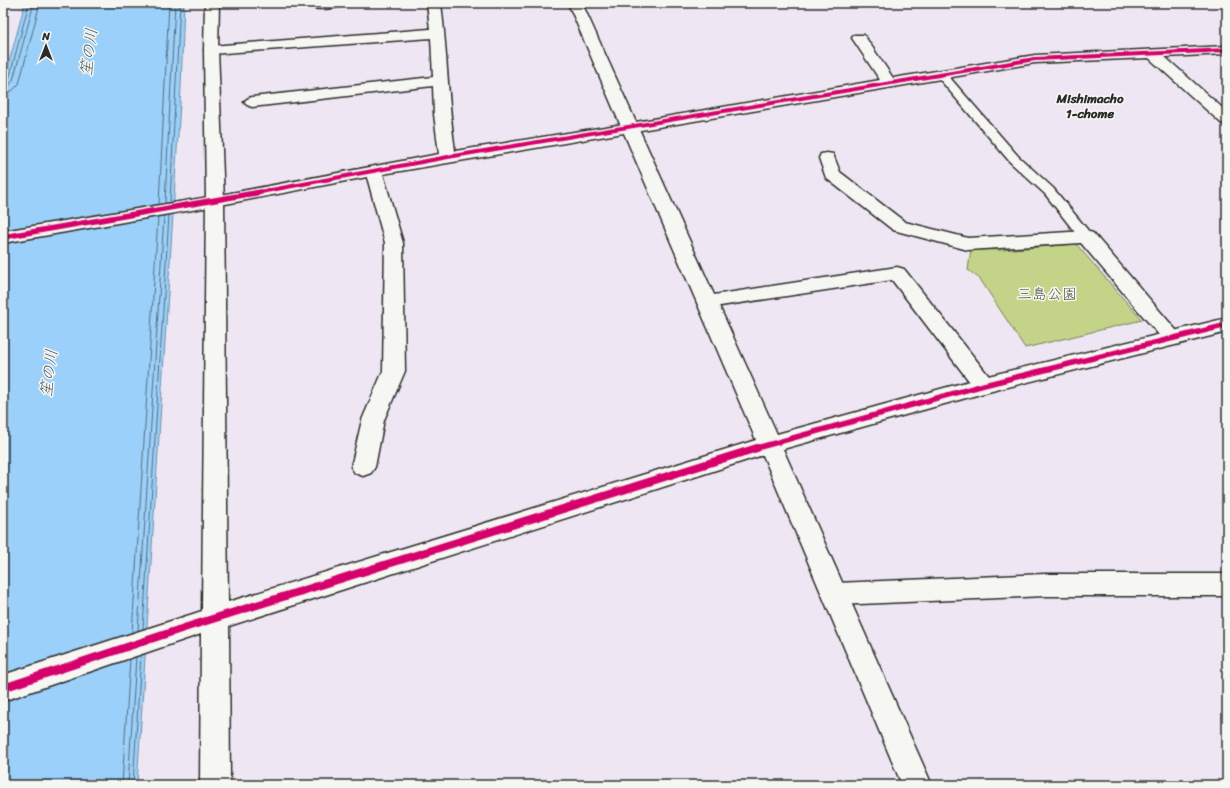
<svg xmlns="http://www.w3.org/2000/svg" width="1230" height="788" font-family="Sriracha,'Klee One',sans-serif">
  <style>
    .green { fill: #c3d488; stroke: #77805a }
    .water { fill: #9ad0f9; stroke: #6e8ea7 }
    .lines { fill: none; stroke-linecap: round; stroke-linejoin: round }
    .shore { stroke: #576d7d; stroke-width: 1 }
    .lane-casing { stroke: #2b2b2b; stroke-width: 3 }
    .street-casing { stroke: #2b2b2b; stroke-width: 3 }
    .secondary-casing { stroke: #2b2b2b; stroke-width: 3 }
    .lane { fill: #f6f6f2; fill-rule: evenodd }
    .street { fill: #f6f6f2; fill-rule: evenodd }
    .secondary { fill: #f6f6f2; fill-rule: evenodd }
    .cycleway-far2-casing { stroke: #f6f6f2; stroke-width: 5.5 }
    .cycleway-far1-casing { stroke: #f6f6f2; stroke-width: 8 }
    .cycleway-casing { stroke: #f6f6f2; stroke-width: 10 }
    .cycleway-far2 { stroke: #d6006c; stroke-width: 4 }
    .cycleway-far1 { stroke: #d6006c; stroke-width: 5.5 }
    .cycleway { stroke: #d6006c; stroke-width: 8 }
    .labels { text-anchor: middle; stroke-width: 3; stroke-linejoin: round; paint-order: stroke }
    .far-neighbourhood-label { font-size: 13px; font-weight: bold; fill: #2b2b2b; stroke: #f6f6f2 }
    .park-label { font-size: 15px; fill: #515542; stroke: #f6f6f2 }
    .water-label { font-size: 16px; font-style: italic; fill: #47545e; stroke: #f6f6f2 }
  </style>
  <rect width="100%" height="100%" fill="#eee7f3"/>
  <filter id="ink" filterUnits="userSpaceOnUse"><feTurbulence type="fractalNoise" baseFrequency=".025" numOctaves="2"/><feDisplacementMap in="SourceGraphic" scale="8" xChannelSelector="R" yChannelSelector="G"/><feConvolveMatrix kernelMatrix="1 2 1 2 8 2 1 2 1" color-interpolation-filters="sRGB"/></filter>
  <g filter="url(#ink)">
    <path class="green" d="M1076 244 1142 320 1025 348 980 279 968 270 971 249 1002 250Z"/>
    <path class="water" d="M25 3H184L181 87 137 785H3V85Z"/>
    <g class="lines">
      <path class="shore" d="M3 82 9 79 29 3
        M3 87 9 86 13 80 34 3
        M3 93 12 91 19 84 40 3
        M170 202 180 3
        M165 203 175 3
        M159 204 169 3
        M143 629 169 215
        M138 631 164 216
        M132 633 158 217
        M122 785 130 659
        M128 785 136 657
        M133 785 141 655"/>
      <g class="lane-casing">
        <path id="lane" d="M941 71 945 72 1018 156 1053 188 1091 234 1093 237 1091 240H1081L1045 194 1010 162 937 76 936 74Z"/>
      </g>
      <g class="street-casing">
        <path id="street" d="M313 3H345L343 6C334 8 322 10 313 8L311 5Z
          M427 3H441C447 52 448 102 455 151L630 123 880 80 852 38 854 35H864L893 78 1035 55 1227 46V54L1165 57 1227 112V125L1221 123 1149 58 1035 63 383 174 403 243 405 371 384 420 375 467 371 473 363 476 355 473 351 467 362 420 383 371 385 243 367 177 215 206 3 243V231L215 196 439 154 434 114 433 86 252 107 247 105 244 102 247 99 252 97 433 77 431 38 211 54 206 53 204 50 206 47 211 46 430 29Z
          M827 153 833 154 840 172 905 222 968 238 1086 231 1093 233 1182 337 1179 342 1172 344 1165 342 1081 243 968 250 893 230 826 178 819 158 821 154Z
          M897 267 904 269 992 380 995 385 992 390 984 393 976 390 892 280 707 308 700 307 697 302 700 297 707 296Z
          M1045 574H1227V596H1045L836 605 827 602 823 594 827 586 836 583Z"/>
      </g>
      <g class="secondary-casing">
        <path id="secondary" d="M205 3H219L218 50 224 201 228 602 756 440 568 3H582L777 434 984 377 1227 318V332L984 393 783 449 932 785H902L763 455 229 626 230 785H200L201 634 3 701V675L202 611 206 201 204 50Z"/>
      </g>
      <use href="#lane" class="lane"/>
      <use href="#street" class="street"/>
      <use href="#secondary" class="secondary"/>
      <g class="cycleway-far2-casing">
        <path id="cycleway-far2" d="M255 193 448 157 1035 59 1227 50"/>
      </g>
      <g class="cycleway-far1-casing">
        <path id="cycleway-far1" d="M3 237 261 192
          M753 449 984 385 1227 325"/>
      </g>
      <g class="cycleway-casing">
        <path id="cycleway" d="M3 688 187 627 757 448"/>
      </g>
      <use href="#cycleway-far2" class="cycleway-far2"/>
      <use href="#cycleway-far1" class="cycleway-far1"/>
      <use href="#cycleway" class="cycleway"/>
    </g>
  </g>
  <g class="labels">
    <g class="far-neighbourhood-label">
      <text x="1090" y="103">Mishimacho<tspan x="1090" dy="15">1-chome</tspan></text>
    </g>
    <g class="park-label">
      <text x="1047" y="299">三島公園</text>
    </g>
    <g class="water-label">
      <text transform="translate(88 52) rotate(-83)" y="6">笙の川</text>
      <text transform="translate(48 373) rotate(-83)" y="6">笙の川</text>
    </g>
  </g>
  <rect width="1230" height="788" fill="none" stroke="#f6f6f2" stroke-width="16"/>
  <rect x="8" y="8" width="1214" height="772" fill="none" stroke="#2b2b2b" stroke-width="1.5" filter="url(#ink)"/>
  <g transform="translate(46 46)" stroke="#f6f6f2" stroke-width="3" paint-order="stroke">
  <path d="M0-3L7 15L0 10L-7 15Z" fill="#2b2b2b"/>
  <text y="-6" font-size="11" font-weight="bold" text-anchor="middle" fill="#2b2b2b">N</text>
  </g>
</svg>
